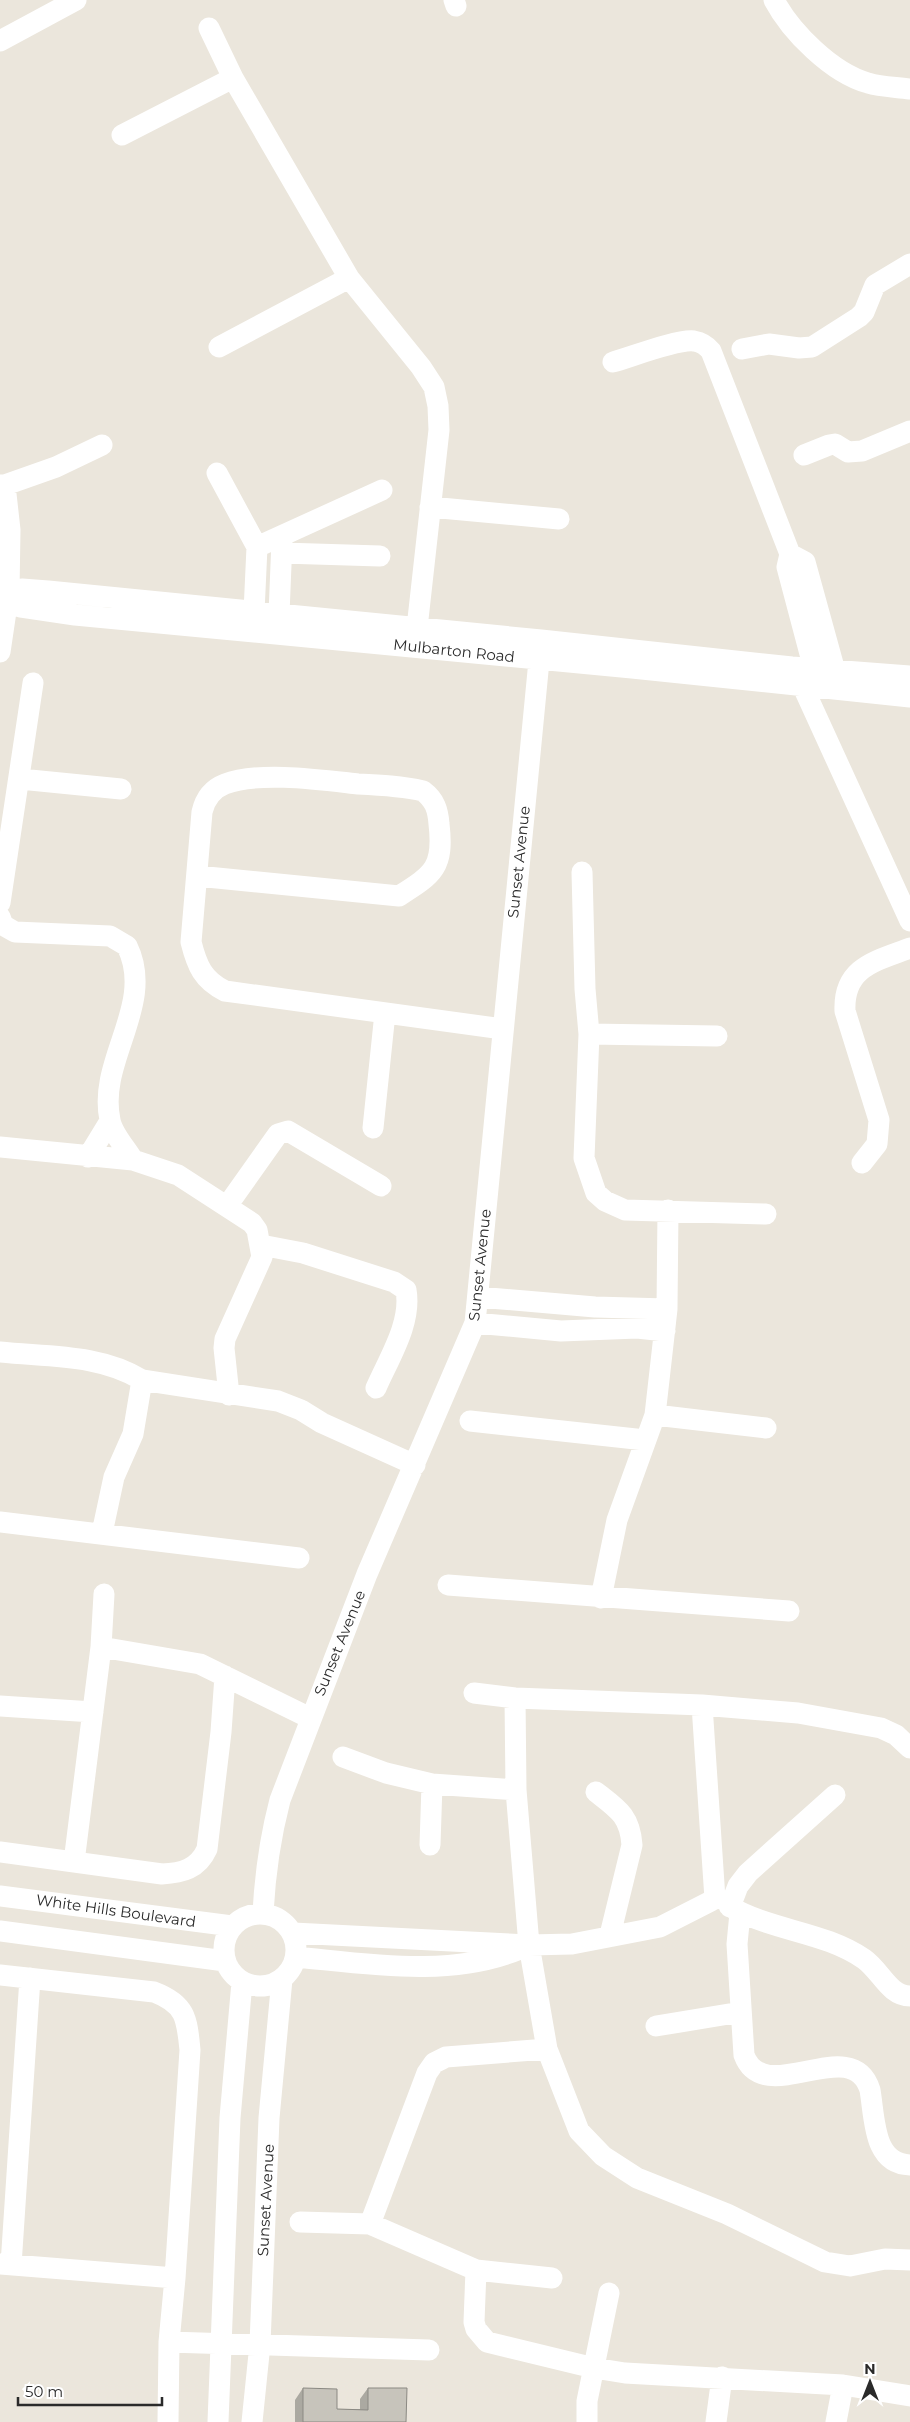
<svg xmlns="http://www.w3.org/2000/svg" width="910" height="2422" font-family="Montserrat,sans-serif">
  <style>
    .lines { fill: none; stroke-linecap: round; stroke-linejoin: round }
    .minor { stroke: #fff; stroke-width: 21 }
    .wall { fill: #aba9a1 }
    .building { fill: #c7c4bb; stroke: #8b8983 }
    .labels { text-anchor: middle; stroke-width: 4.5; stroke-linejoin: round; paint-order: stroke }
    .street-label { font-size: 15px; fill: #2a2a2a; stroke: #fff }
  </style>
  <rect width="100%" height="100%" fill="#ebe6dc"/>
  <g class="lines">
    <path class="minor" d="M454 0 456 6
      M774 0C791 32 832 73 868 83 881 87 896 87 910 89
      M209 28 233 78 349 278 421 367 434 387 438 406 439 430 417 628
      M0 41 76 0
      M122 135 233 78
      M219 347 349 278
      M742 349 769 344 799 348 812 347 859 317 864 312 875 285 910 264
      M613 362C631 357 677 339 694 341 700 342 707 346 711 351L790 554 787 567 814 669
      M804 455 829 445 835 444 848 452 862 451 910 431
      M217 473 257 547 254 612
      M0 485H5L10 530 9 591 0 652
      M5 485 56 467 102 445
      M430 507 559 519
      M257 547 382 490
      M282 553 380 556
      M790 554 805 562 835 671
      M0 594 22 589 48 591 541 640 792 667 910 676
      M0 598 21 607 75 615 632 668 910 697
      M279 614 282 540
      M804 675 803 687 910 921
      M20 779 121 789
      M582 872 585 989 589 1034 584 1158 596 1193 605 1201 625 1210 766 1214
      M197 876 399 896C434 874 444 867 439 824 438 810 435 800 423 791 402 786 380 785 358 784 322 780 259 771 225 784 212 789 205 799 202 812L191 942C197 966 203 980 225 991L503 1029
      M0 903 33 683
      M0 917 3 925 15 932 110 936 127 946C156 1005 97 1060 110 1120 112 1133 126 1148 133 1160
      M589 1034 717 1036
      M373 1128 385 1013
      M0 1147 133 1160 178 1175 252 1223 257 1230 262 1257 225 1339 224 1348 229 1395
      M88 1157 110 1121
      M862 1163 877 1144 879 1120 845 1011C843 967 876 961 910 948
      M227 1206 278 1134 288 1131 381 1186
      M261 1245 303 1253 394 1282 406 1290C412 1323 389 1358 376 1388
      M478 1297 595 1307 667 1309
      M475 1323 561 1331 637 1328 665 1331
      M0 1352C48 1357 100 1354 142 1380L278 1401 301 1410 322 1423 415 1465
      M655 1415 766 1428
      M470 1421 645 1440
      M0 1522 299 1558
      M102 1533 114 1477 133 1434 142 1380
      M448 1585 789 1611
      M601 1598 617 1520 655 1415 667 1309 668 1210
      M101 1647 200 1664 310 1718
      M474 1693 515 1698 702 1705 798 1713 881 1728 896 1735 910 1748
      M515 1698 516 1790 529 1945 547 2049 579 2131 603 2156 637 2178 727 2214 825 2262 850 2266 885 2259 910 2260
      M702 1705 715 1899
      M0 1706 93 1712
      M343 1757 386 1773 432 1784 516 1790
      M596 1792C618 1809 630 1816 632 1845L610 1935
      M430 1845 432 1784
      M0 1852 162 1874C182 1873 198 1869 207 1849L221 1732 225 1676
      M74 1862 101 1647 104 1594
      M0 1896 232 1926
      M729 1906C771 1931 823 1931 864 1959 881 1971 889 1996 910 1996
      M730 1907 738 1886 748 1873 835 1795
      M263 1913C265 1875 270 1838 280 1800L367 1574 475 1323 541 640
      M740 1913 737 1944 744 2055C764 2110 852 2031 870 2090 875 2119 873 2164 910 2165
      M224 1950a36 36 0 1 1 72 0a36 36 0 1 1-72 0Z
      M0 1931 225 1961
      M293 1933 529 1945 572 1944 660 1927 715 1899
      M296 1957C369 1964 450 1978 520 1949
      M0 1975 154 1992C186 2004 187 2019 190 2050L175 2278 169 2342 168 2422
      M656 2026 741 2012
      M300 2222 370 2224 476 2270 552 2278
      M370 2224 427 2073 434 2063 446 2057 547 2049
      M0 2264 175 2278
      M11 2265 30 1978
      M476 2270 474 2322 476 2329 487 2342 594 2368 625 2373 843 2385 910 2396
      M169 2342 429 2350
      M218 2422 230 2118 242 1982
      M252 2422 260 2344 269 2118 282 1979
      M587 2422V2401L609 2293
      M716 2422 722 2377
      M836 2422 843 2385"/>
  </g>
  <path class="wall" d="M303 2388 337 2409H360V2399L368 2388 406 2422H295V2400Z"/>
  <path class="building" d="M303 2388 337 2389V2409L368 2410V2388H407L406 2422H303Z"/>
  <g class="labels">
    <g class="street-label">
      <text transform="translate(454 651) rotate(6)" y="5">Mulbarton Road</text>
      <text transform="translate(519 862) rotate(-84)" y="5">Sunset Avenue</text>
      <text transform="translate(480 1265) rotate(-84)" y="5">Sunset Avenue</text>
      <text transform="translate(340 1643) rotate(-68)" y="5">Sunset Avenue</text>
      <text transform="translate(116 1911) rotate(8)" y="5">White Hills Boulevard</text>
      <text transform="translate(266 2200) rotate(-87)" y="5">Sunset Avenue</text>
    </g>
  </g>
  <g transform="translate(870 2382)" stroke="#ffffff" stroke-width="4" paint-order="stroke">
  <path d="M0-4L9 19L0 12L-9 19Z" fill="#2a2a2a"/>
  <text y="-8" font-size="14" font-weight="bold" text-anchor="middle" fill="#2a2a2a">N</text>
  </g>
  <path d="M18 2397v8h144v-8" fill="none" stroke="#2a2a2a" stroke-width="2.5"/>
  <text x="25" y="2397" font-size="15" fill="#2a2a2a" stroke="#ffffff" stroke-width="4" paint-order="stroke">50 m</text>
</svg>
